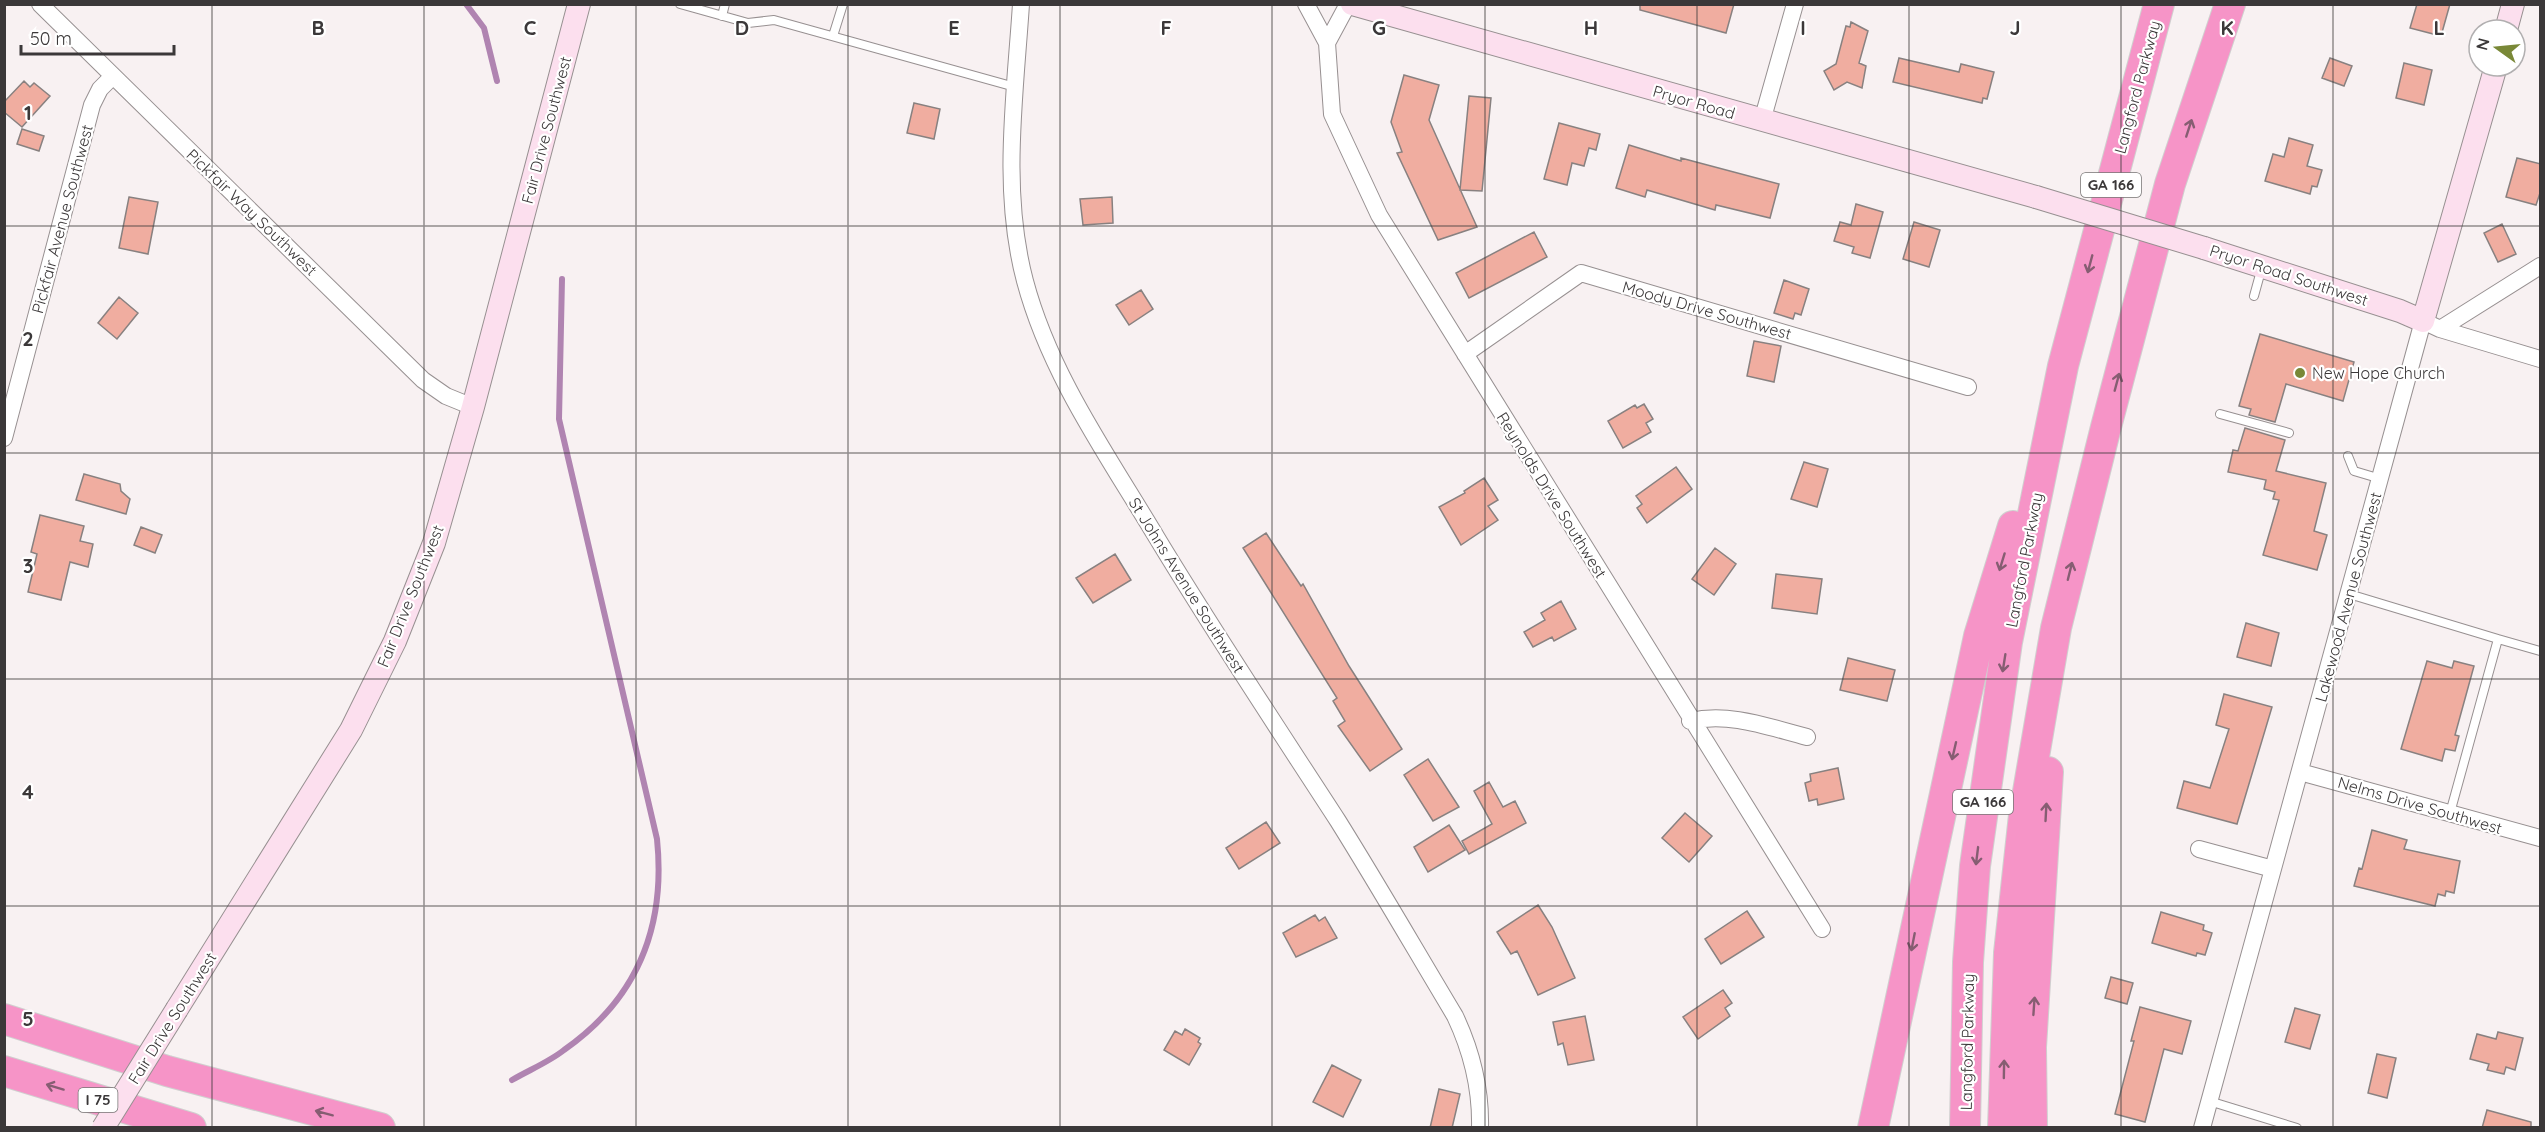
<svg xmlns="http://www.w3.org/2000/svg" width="2545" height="1132" font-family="Quicksand,sans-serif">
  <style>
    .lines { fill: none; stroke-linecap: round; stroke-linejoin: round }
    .stream { stroke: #b084b1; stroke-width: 6 }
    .building { fill: #f0ada0; stroke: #888180; stroke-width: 1.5 }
    .lane-casing { stroke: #979091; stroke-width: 10 }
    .street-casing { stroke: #979091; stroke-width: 18 }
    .secondary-casing { stroke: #979091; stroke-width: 24 }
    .highway-casing { stroke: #d0cfcf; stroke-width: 32 }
    .lane { stroke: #fff; stroke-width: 8 }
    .street { stroke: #fff; stroke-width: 16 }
    .secondary { stroke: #fcdfee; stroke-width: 22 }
    .highway { stroke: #f694c7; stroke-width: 30 }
    .secondary-bridge-casing { stroke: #979091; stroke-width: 24; stroke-linecap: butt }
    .secondary-bridge { stroke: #fcdfee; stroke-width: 22 }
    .oneway { stroke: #865d72 }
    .grid { fill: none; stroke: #3b3839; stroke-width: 1.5; stroke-opacity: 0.55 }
    .poi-dot { fill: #798837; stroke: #fff; stroke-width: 2 }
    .labels { text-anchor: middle; stroke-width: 4.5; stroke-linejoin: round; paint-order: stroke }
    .shield { fill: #fff; stroke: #767474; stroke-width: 1.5 }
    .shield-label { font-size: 15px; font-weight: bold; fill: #3b3839 }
    .street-label { font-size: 16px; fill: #3b3839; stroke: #fff }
    .poi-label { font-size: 16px; fill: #3b3839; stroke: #fff; text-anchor: start }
    .grid-label { font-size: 20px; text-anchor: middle; font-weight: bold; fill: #3b3839; stroke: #fff; stroke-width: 4.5; stroke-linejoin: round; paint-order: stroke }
  </style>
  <rect width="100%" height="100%" fill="#f8f1f2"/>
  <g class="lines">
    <path class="stream" d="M466 4 484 28 497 81
      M512 1080C529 1070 549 1062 564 1050 637 999 666 927 657 839L559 419 562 279"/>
  </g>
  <path class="building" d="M1640 4H1734L1726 33 1640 10Z
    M2417 4H2450L2441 36 2410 28Z
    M1851 22 1868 31 1859 63 1866 66 1862 88 1847 82 1834 90 1824 71 1836 64 1846 26 1850 27Z
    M1899 58 1959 72 1961 64 1994 72 1987 99 1983 98 1982 103 1893 82Z
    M2330 58 2352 66 2344 86 2322 78Z
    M2404 63 2432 70 2424 105 2396 98Z
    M1404 75 1439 85 1429 120 1477 227 1438 240 1397 153 1402 152 1391 122Z
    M24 81 30 87 34 83 50 96 22 127 4 112V102Z
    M1469 96 1491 98 1482 191 1460 190Z
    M914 103 940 109 934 139 907 133Z
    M1559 123 1600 134 1596 150 1589 148 1584 166 1572 163 1567 185 1544 179Z
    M22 129 44 136 39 151 17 144Z
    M2289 138 2313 145 2307 166 2322 170 2317 187 2312 186 2310 194 2265 181 2273 154 2284 157Z
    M1629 145 1681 161V158L1779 184 1770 218 1716 205 1715 210 1647 190 1645 197 1616 188Z
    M2517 158 2541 164V190L2536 205 2506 197Z
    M129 197 158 202 148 254 119 248Z
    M1112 197 1113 223 1083 225 1080 199Z
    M1856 204 1883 212 1870 258 1852 253 1854 247 1834 241 1840 222 1851 225Z
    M1914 222 1940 230 1929 267 1903 259Z
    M2502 224 2516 254 2498 262 2484 233Z
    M1534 232 1547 257 1469 298 1456 273Z
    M1784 280 1809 289 1801 315 1795 313 1793 319 1774 313Z
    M1141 290 1153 309 1129 325 1116 305Z
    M119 297 138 313 117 339 98 323Z
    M2260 334 2354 362 2343 401 2286 384 2275 422 2249 415 2251 409 2239 406Z
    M1754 341 1781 346 1774 382 1747 376Z
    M1644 404 1653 419 1646 423 1651 432 1623 448 1608 421 1635 405 1637 408Z
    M2245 428 2285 440 2276 471 2326 483 2314 531 2327 535 2317 570 2263 555 2279 500 2273 499 2275 492 2264 489 2266 480 2228 472 2233 450 2238 451Z
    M1804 462 1828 469 1817 507 1791 499Z
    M1676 467 1692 489 1647 523 1637 508 1642 504 1636 496Z
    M84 474 120 484 121 491 130 499 126 514 76 500Z
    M1484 478 1498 500 1488 506 1498 520 1461 545 1439 507 1465 493 1464 491Z
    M40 515 84 526 80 541 93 544 88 567 70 562 61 600 28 592 37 554 31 552Z
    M141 527 162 535 155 553 134 545Z
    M1266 533 1301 586 1303 584 1349 666 1402 749 1370 771 1338 726 1345 721 1333 701 1337 698 1243 548Z
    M1715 548 1736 564 1714 595 1692 579Z
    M1115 554 1131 580 1093 603 1076 578Z
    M1776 574 1822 579 1817 614 1772 608Z
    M1561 601 1576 629 1554 641 1552 637 1533 647 1524 632 1545 620 1541 613Z
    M2246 623 2279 633 2271 666 2237 657Z
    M1848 658 1895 670 1887 701 1840 690Z
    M2427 661 2452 668 2454 661 2474 666 2455 735 2459 736 2455 751 2445 749 2442 761 2401 749Z
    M2224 694 2272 707 2237 824 2177 808 2184 781 2210 788 2229 729 2216 725Z
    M1428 759 1459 807 1433 821 1404 775Z
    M1838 768 1844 799 1818 805 1817 799 1809 801 1805 783 1811 781 1810 774Z
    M1489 782 1503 807 1515 801 1526 823 1469 854 1462 841 1492 824 1474 791Z
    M1685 813 1712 836 1689 862 1662 838Z
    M1266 822 1280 843 1239 869 1226 848Z
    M1449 825 1465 850 1428 872 1414 847Z
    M2372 830 2407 840 2404 849 2460 861 2454 893 2446 891 2445 896 2438 894 2435 906 2354 886 2359 868 2362 869Z
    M1538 905 1552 927 1575 978 1538 995 1517 951 1511 954 1497 932Z
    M1747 911 1764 937 1721 964 1705 939Z
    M2161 912 2204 925 2203 930 2212 933 2205 955 2197 953 2196 956 2152 943Z
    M1315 915 1319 921 1325 917 1337 938 1296 957 1283 933Z
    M2111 977 2133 983 2127 1004 2105 998Z
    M1723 990 1732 1003 1725 1008 1730 1016 1698 1039 1683 1017Z
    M2140 1007 2191 1021 2182 1054 2164 1049 2145 1122 2115 1114 2134 1041H2131Z
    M2295 1008 2320 1015 2310 1049 2285 1042Z
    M1585 1016 1594 1060 1568 1065 1563 1043 1558 1045 1553 1022Z
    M1185 1029 1200 1038 1198 1042 1201 1044 1189 1065 1164 1050 1175 1031 1182 1035Z
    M2498 1032 2523 1038 2515 1070 2506 1067 2504 1074 2487 1070 2489 1064 2470 1059 2477 1034 2496 1039Z
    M2377 1054 2396 1058 2387 1098 2368 1093Z
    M1332 1065 1361 1080 1343 1117 1313 1102Z
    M1439 1089 1460 1094 1452 1128H1430Z
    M2487 1110 2531 1122V1128H2482Z"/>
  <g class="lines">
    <g class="lane-casing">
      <path id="lane" d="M680 4 748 23 774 20 1015 87
        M722 16 725 4
        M833 36 843 4
        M2254 296 2262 267
        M2220 414 2289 433
        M2348 456 2354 471 2381 479
        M2349 594 2498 639
        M2450 813 2498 639 2540 651
        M2209 1101 2297 1128"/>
    </g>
    <g class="street-casing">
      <path id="street" d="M40 4 423 380 446 396 473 407
        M1021 4C1015 96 1001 191 1025 281 1050 375 1108 456 1157 538 1215 634 1277 727 1338 821 1378 885 1416 951 1455 1016 1472 1052 1481 1087 1480 1128
        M1306 4 1327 43 1332 114 1379 215 1822 929
        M1327 43 1348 4
        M1762 121 1795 4
        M2440 329 2540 266
        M1465 354 1581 273 1968 387
        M4 438 92 105 100 89 113 76
        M1690 721C1730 712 1768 727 1807 737
        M2300 772 2540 838
        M2199 849 2273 869
        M2202 1128 2423 321 2440 329 2540 359"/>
    </g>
    <g class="secondary-casing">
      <path id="secondary" d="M1352 4 2036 197
        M2506 30 2513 4
        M2204 248 2400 311 2423 321 2496 66
        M177 1009 351 730 395 641 434 543 473 407 579 4"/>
    </g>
    <g class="highway-casing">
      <path id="highway" d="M4 1019 167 1071 380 1128
        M4 1071 191 1128
        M1873 1128 1979 636 2013 526
        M1965 1128 1968 962 1975 866 2007 642 2063 366 2159 4
        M2003 1128 2009 953 2024 815 2056 628 2106 427 2170 184 2230 4
        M2032 1128 2031 1047 2048 772"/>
    </g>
    <use href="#lane" class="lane"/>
    <use href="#street" class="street"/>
    <use href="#secondary" class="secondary"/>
    <use href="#highway" class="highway"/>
    <g class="secondary-bridge-casing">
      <path id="secondary-bridge" d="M2036 197 2204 248
        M103 1128 177 1009"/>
    </g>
    <use href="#secondary-bridge" class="secondary-bridge"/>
  </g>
  <defs><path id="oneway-shaft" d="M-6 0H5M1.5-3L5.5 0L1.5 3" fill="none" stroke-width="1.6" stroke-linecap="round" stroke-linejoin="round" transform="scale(1.5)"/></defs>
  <g class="oneway">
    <use href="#oneway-shaft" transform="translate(2189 128) rotate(-72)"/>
    <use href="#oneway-shaft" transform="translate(2090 264) rotate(105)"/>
    <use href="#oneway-shaft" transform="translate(2117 382) rotate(-75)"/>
    <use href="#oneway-shaft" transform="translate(2002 562) rotate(107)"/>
    <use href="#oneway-shaft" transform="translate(2070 571) rotate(-76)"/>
    <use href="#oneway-shaft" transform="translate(2004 663) rotate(99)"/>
    <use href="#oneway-shaft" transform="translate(1954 751) rotate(103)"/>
    <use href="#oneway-shaft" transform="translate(2046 812) rotate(-87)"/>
    <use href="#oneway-shaft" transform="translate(1977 856) rotate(97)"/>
    <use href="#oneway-shaft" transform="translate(1913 942) rotate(101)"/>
    <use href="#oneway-shaft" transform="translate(2034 1006) rotate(-86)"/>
    <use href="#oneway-shaft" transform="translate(2004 1069) rotate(-89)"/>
    <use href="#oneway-shaft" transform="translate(55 1087) rotate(-163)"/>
    <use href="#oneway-shaft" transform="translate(324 1113) rotate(-165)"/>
  </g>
  <path class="grid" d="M212 4V1128M424 4V1128M636 4V1128M848 4V1128M1060 4V1128M1272 4V1128M1485 4V1128M1697 4V1128M1909 4V1128M2121 4V1128M2333 4V1128M4 226H2540M4 453H2540M4 679H2540M4 906H2540"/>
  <circle class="poi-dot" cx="2300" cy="373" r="6"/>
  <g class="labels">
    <g class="shield">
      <rect x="2081" y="173" width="60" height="24" rx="4.5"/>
      <rect x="1953" y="790" width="60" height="24" rx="4.5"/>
      <rect x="78.5" y="1088" width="39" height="24" rx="4.5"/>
    </g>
    <g class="shield-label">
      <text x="2111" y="190">GA 166</text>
      <text x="1983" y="807">GA 166</text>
      <text x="98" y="1105">I 75</text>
    </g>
    <g class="street-label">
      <text transform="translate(2137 87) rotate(-75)" y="6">Langford Parkway</text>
      <text transform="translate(1694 102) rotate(16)" y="6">Pryor Road</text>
      <text transform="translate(546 130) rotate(-75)" y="6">Fair Drive Southwest</text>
      <text transform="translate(252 212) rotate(44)" y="6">Pickfair Way Southwest</text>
      <text transform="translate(62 219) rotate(-75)" y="6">Pickfair Avenue Southwest</text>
      <text transform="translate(2289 275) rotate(18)" y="6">Pryor Road Southwest</text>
      <text transform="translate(1707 310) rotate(16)" y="6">Moody Drive Southwest</text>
      <text transform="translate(1552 495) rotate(58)" y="6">Reynolds Drive Southwest</text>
      <text transform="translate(2024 560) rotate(-79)" y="6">Langford Parkway</text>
      <text transform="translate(1187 585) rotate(58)" y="6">St Johns Avenue Southwest</text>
      <text transform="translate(410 596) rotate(-68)" y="6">Fair Drive Southwest</text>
      <text transform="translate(2348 597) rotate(-75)" y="6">Lakewood Avenue Southwest</text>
      <text transform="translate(2420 805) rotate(16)" y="6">Nelms Drive Southwest</text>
      <text transform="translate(172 1018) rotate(-58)" y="6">Fair Drive Southwest</text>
      <text transform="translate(1967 1042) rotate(-89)" y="6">Langford Parkway</text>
    </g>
    <g class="poi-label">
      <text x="2312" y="379">New Hope Church</text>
    </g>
  </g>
  <g class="grid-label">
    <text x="318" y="35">B</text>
    <text x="530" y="35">C</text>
    <text x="742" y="35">D</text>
    <text x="954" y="35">E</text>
    <text x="1166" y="35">F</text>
    <text x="1379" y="35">G</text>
    <text x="1591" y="35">H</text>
    <text x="1803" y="35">I</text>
    <text x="2015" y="35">J</text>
    <text x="2227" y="35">K</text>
    <text x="2439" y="35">L</text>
    <text x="28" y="120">1</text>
    <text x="28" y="346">2</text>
    <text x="28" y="573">3</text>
    <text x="28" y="799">4</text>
    <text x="28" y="1026">5</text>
  </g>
  <rect width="2545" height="1132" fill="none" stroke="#3b3839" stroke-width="12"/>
  <g transform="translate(2497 48) rotate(285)"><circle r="28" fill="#ffffff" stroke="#b1afb0" stroke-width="1.5"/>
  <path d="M0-4.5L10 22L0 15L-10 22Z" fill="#798837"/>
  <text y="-9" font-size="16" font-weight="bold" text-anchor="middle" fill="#3b3839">N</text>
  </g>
  <path d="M21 45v9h153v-9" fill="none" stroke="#3b3839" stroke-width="3"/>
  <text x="30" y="45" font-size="18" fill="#3b3839" stroke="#ffffff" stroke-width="4.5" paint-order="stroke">50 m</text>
</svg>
